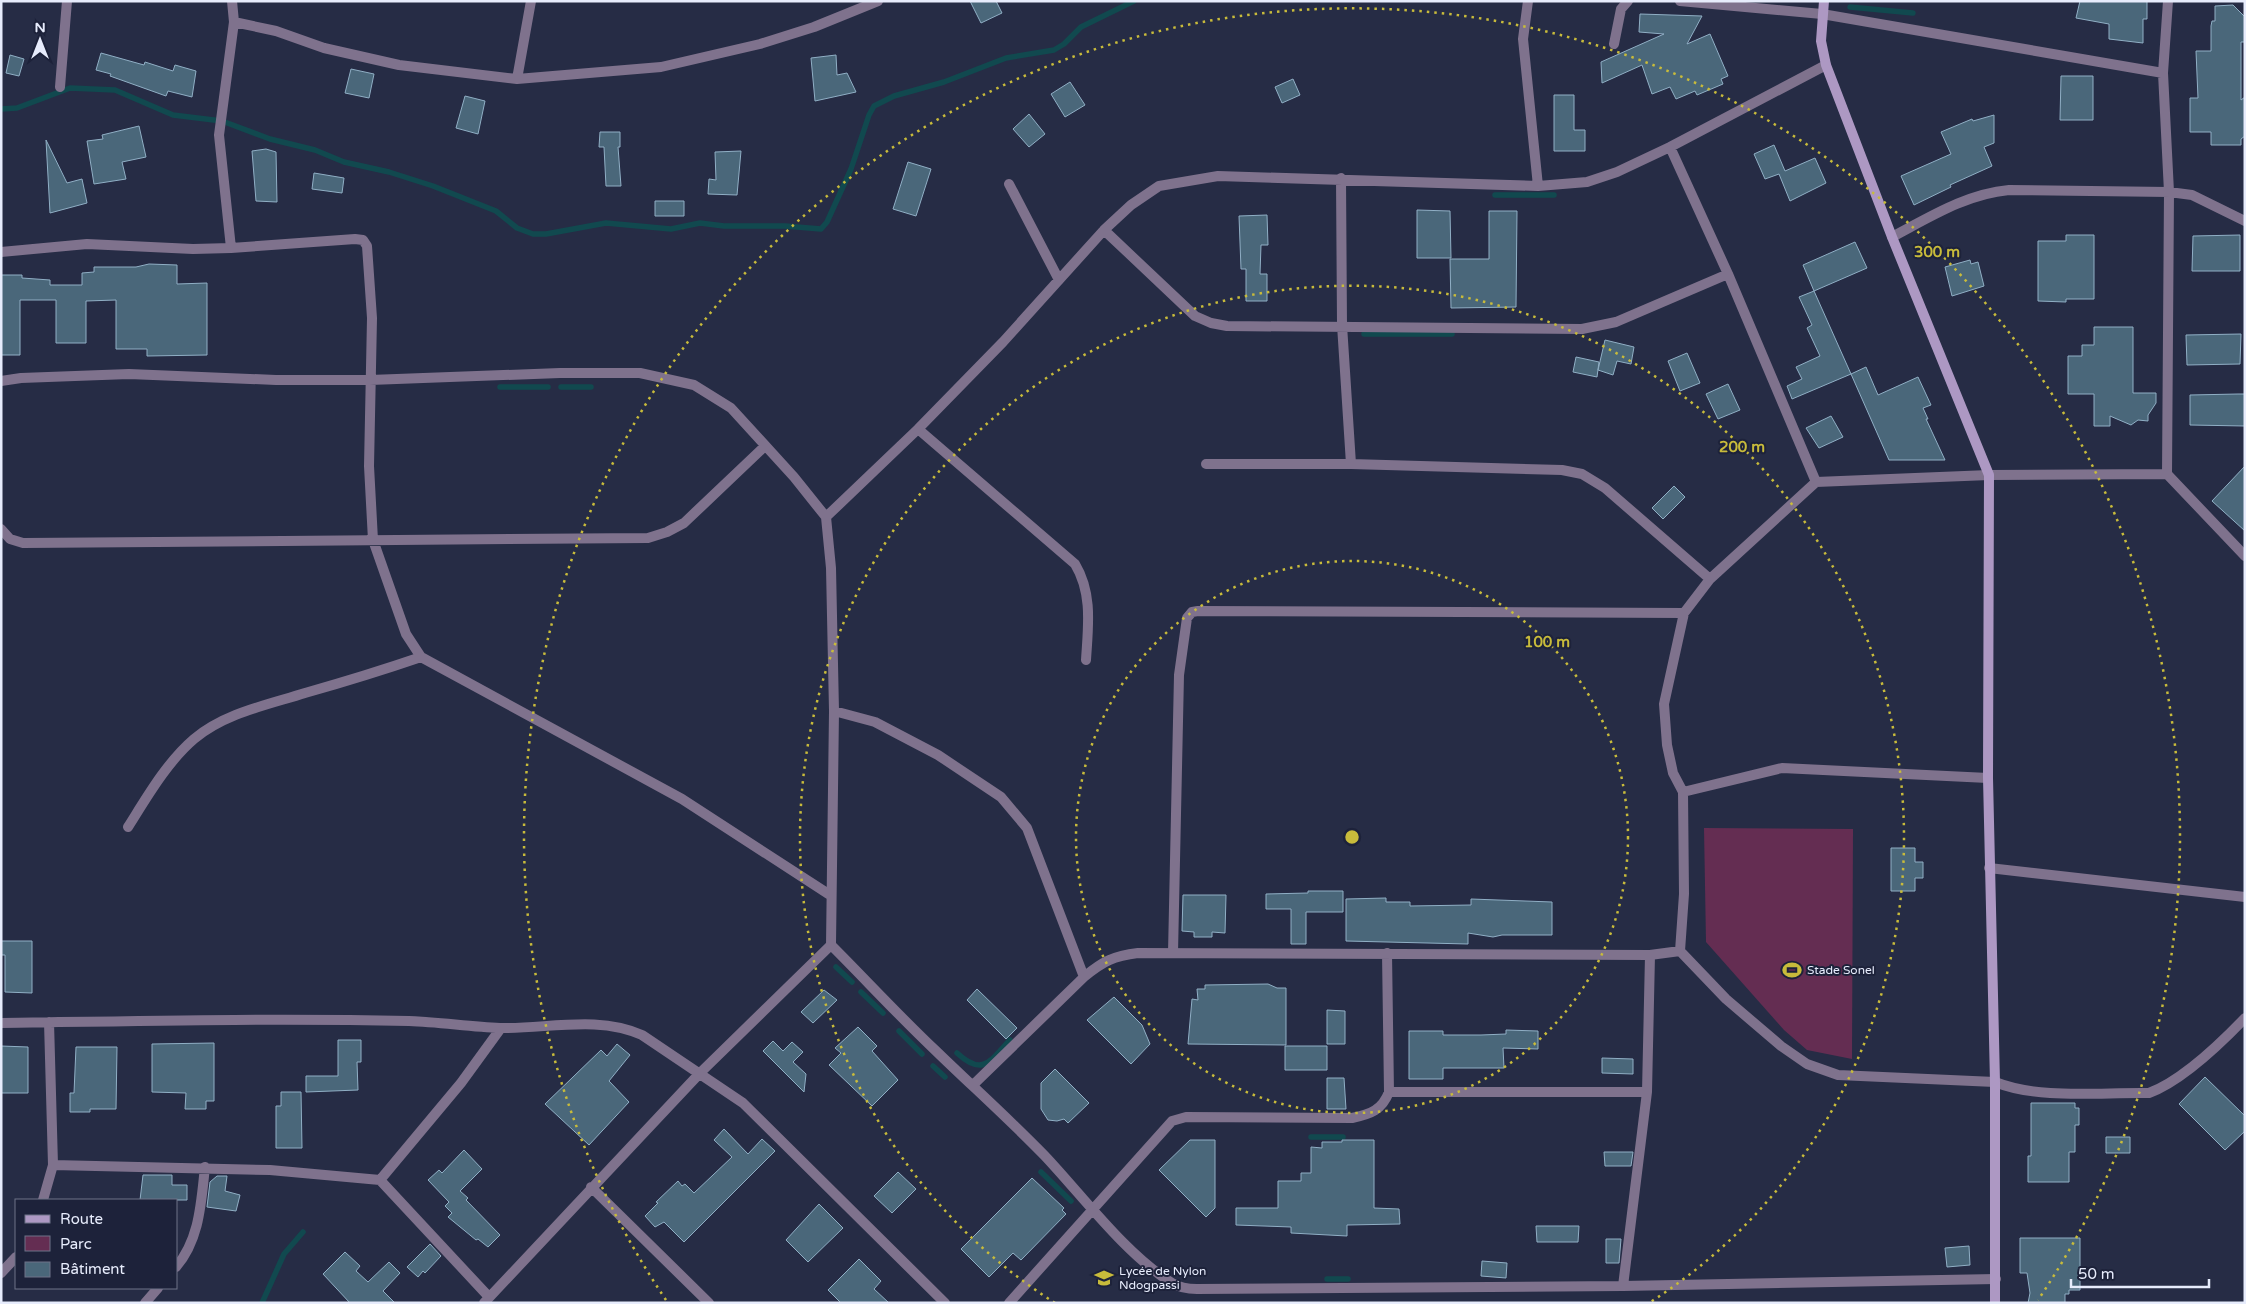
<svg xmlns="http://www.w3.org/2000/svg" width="2246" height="1304" font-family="'Varela Round',sans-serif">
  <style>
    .green { fill: #642d52 }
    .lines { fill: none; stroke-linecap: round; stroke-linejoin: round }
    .stream { stroke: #11494f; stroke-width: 5.5 }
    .building { fill: #4a677a; stroke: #90afc5 }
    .street { stroke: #7f728d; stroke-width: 10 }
    .secondary { stroke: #ad98c3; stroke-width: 10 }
    .ring { fill: none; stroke: #c8bb3b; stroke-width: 2.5; stroke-dasharray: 2.5 5 }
    .labels { text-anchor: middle; stroke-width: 4; stroke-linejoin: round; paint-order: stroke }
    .poi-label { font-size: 12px; fill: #e7ecfc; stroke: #1d223a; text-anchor: start }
    .centre { fill: #c8bb3b; stroke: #1d223a; stroke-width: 2.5 }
    .ring-label { font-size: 15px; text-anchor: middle; font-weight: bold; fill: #c8bb3b; stroke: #1d223a; stroke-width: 4; stroke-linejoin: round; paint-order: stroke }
  </style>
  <rect width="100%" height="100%" fill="#262c45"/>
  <path class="green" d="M1704 828 1853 829 1852 1059 1807 1050 1784 1030 1706 942Z"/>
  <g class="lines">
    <path class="stream" d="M1850 7 1913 13
      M1 109 17 108 70 88 115 90 173 115 222 121 270 139 315 150 344 162 389 172 433 186 496 211 517 228 533 234H546L606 223 671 229 700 223 724 226H785L821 229 827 222 851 169 869 115 874 106 894 96 944 82 1006 58 1054 50 1064 44 1081 27 1134 1
      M1495 195H1554
      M1364 334H1452
      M500 387H548
      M561 387H591
      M836 967 852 982
      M861 992 883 1013
      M899 1031 922 1054
      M957 1053C983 1077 990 1061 1010 1040
      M933 1066 945 1077
      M1311 1137H1343
      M1041 1172 1071 1201
      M1327 1279H1348
      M262 1303 284 1254 303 1232"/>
  </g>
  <path class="building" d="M970 1H996L1002 13 981 23Z
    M2080 1H2147V19H2143V43L2109 39V24L2076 18Z
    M2233 5 2245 17V42H2241V100L2245 97V136L2241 139V145H2211V132H2190V98H2198L2196 51H2211V26L2212 21H2215V6Z
    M1640 14 1702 16 1687 44 1710 34 1728 76 1721 79 1723 84 1697 95 1695 91 1676 99 1670 87 1652 94 1642 65 1602 83 1601 62 1664 34 1639 32Z
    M101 53 144 65 145 62 173 71 175 65 196 71 192 97 168 91 166 96 110 76 111 74 96 70Z
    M10 55 24 59 19 76 6 73Z
    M836 55 837 75 847 73 856 92 815 101 811 58Z
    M351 69 374 74 369 98 345 93Z
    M2061 76H2093V120H2060Z
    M1293 79 1300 95 1282 103 1275 87Z
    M1070 82 1085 105 1065 117 1051 94Z
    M1554 95H1574V130H1585V151H1554Z
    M465 96 485 101 478 134 456 128Z
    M1029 114 1045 134 1029 147 1013 129Z
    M1994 115V143L1984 147 1992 166 1950 185 1951 187 1914 205 1901 176 1951 154 1941 132 1972 119 1973 121Z
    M139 126 146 157 122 162 126 179 94 184 87 141 103 139 102 135Z
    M600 132H620V147H618L621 186H606L604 147H599Z
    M46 140 67 183 82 179 87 203 50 213Z
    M1774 145 1785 171 1815 158 1826 183 1790 201 1779 174 1765 179 1754 154Z
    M266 149 276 152 277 202 256 201 252 151Z
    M741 151 737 195 708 194 709 179 716 180 715 152Z
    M908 162 931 169 916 216 893 209Z
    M314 173 344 178 342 193 312 189Z
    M655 201H684V216H655Z
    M1417 210 1450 211 1451 258H1417Z
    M1489 211H1517L1516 307 1451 308 1450 259H1489Z
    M1267 215 1268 245H1261L1260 274H1267V301H1246V269H1241L1239 216Z
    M2066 235H2094V299H2066V302L2038 301V241H2066Z
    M2240 235V271H2192L2193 236Z
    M1855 242 1867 268 1814 291 1803 265Z
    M1970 260 1971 264 1978 262 1984 286 1952 296 1945 267Z
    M149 264 177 265V284L207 283V355L147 356V349H116V300L86 301V343H56V300H20V355H1V275H22V278L50 280V285H82V273L94 272V267H136Z
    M1814 291 1851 374 1792 399 1787 386 1802 379 1796 367 1820 356 1807 328 1812 325 1799 297Z
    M2094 327H2133V393H2156V403L2148 415V421L2138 420 2131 425 2110 416V426H2094V394H2068V356H2082V345H2094Z
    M2241 334 2240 364 2187 365 2186 335Z
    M1605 340 1634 347 1631 364 1617 361 1613 375 1598 370Z
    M1687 353 1700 383 1680 391 1668 361Z
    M1576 357 1599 362 1597 377 1573 372Z
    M1866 367 1878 395 1918 377 1931 405 1923 408 1928 419H1926L1945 460H1889L1851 374Z
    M1728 384 1740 410 1718 419 1706 394Z
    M2238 394H2245V426L2190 425V395Z
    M1831 416 1843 437 1819 448 1806 428Z
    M2245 466V531L2212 501Z
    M1674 486 1685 497 1663 519 1652 508Z
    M1891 848H1915V862H1923V878H1915V891H1891Z
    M1308 891H1343V912H1306V944H1291V909H1266V894L1308 893Z
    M1183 895H1226L1225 933 1212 932V937H1194V932L1182 931Z
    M1386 898V902H1410V906L1471 905V899L1552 902V935H1502L1493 937 1468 933V944L1346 941V899Z
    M1 941H32V993L5 992V955H1Z
    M1268 984 1277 988H1286V1045L1188 1044 1192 999 1198 1000 1197 989H1205V985Z
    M977 989 1017 1028 1006 1039 967 1000Z
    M824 990 837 1000 813 1023 801 1012Z
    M1114 997 1142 1025 1150 1044 1131 1064 1087 1020Z
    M1327 1010 1345 1011V1044H1327Z
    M858 1027 877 1046 872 1051 898 1080 872 1106 829 1065 841 1053 835 1048Z
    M1506 1030 1538 1031V1049L1503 1048 1504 1068H1443V1079H1409V1031H1443V1035H1481L1506 1034Z
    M338 1040H361V1062H357L358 1090 306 1092V1076H338Z
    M773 1041 783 1051 792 1042 803 1052 793 1062 806 1074 804 1092 763 1051Z
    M214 1043V1101H206V1109H185L186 1093 152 1092V1044Z
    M617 1044 630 1055 609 1081 629 1102 589 1145 545 1104 601 1050 607 1056Z
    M1 1046 28 1047V1093H1Z
    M1285 1046H1327V1070H1285Z
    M76 1047H117L116 1109H90V1112H70V1093H74Z
    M1602 1058 1633 1059V1074L1602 1073Z
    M1055 1069 1089 1103 1068 1123 1064 1119 1057 1121 1048 1120 1041 1109V1083Z
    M2205 1077 2245 1116V1131L2225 1150 2179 1104Z
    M1327 1078H1344L1346 1109H1327Z
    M281 1092H301L302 1148H276V1106H281Z
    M2031 1103H2075V1108H2079V1125H2075V1152H2069V1182H2028V1156H2031Z
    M724 1129 748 1154 762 1139 775 1151 684 1242 664 1222 655 1227 645 1216 658 1203 656 1202 678 1181 682 1186 685 1184 694 1193 732 1157 714 1140Z
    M2106 1137H2130V1153H2106Z
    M1190 1140H1215V1208L1206 1217 1159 1170Z
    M1342 1140H1374V1208L1399 1209 1400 1224 1347 1225V1236L1291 1233V1227L1236 1225V1208H1278V1181H1301V1173H1311V1147L1322 1148V1142H1342Z
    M464 1150 482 1169 460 1191 468 1198 466 1200 500 1235 488 1247 478 1239 476 1240 448 1217 452 1213 445 1206 449 1202 428 1180 439 1170 442 1173Z
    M1604 1152H1633L1631 1166H1605Z
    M898 1172 916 1189 892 1213 874 1196Z
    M143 1175H172V1185H187V1200H140Z
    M217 1176H227L225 1191 240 1195 236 1211 207 1207 210 1182Z
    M1032 1178 1064 1208 1062 1210 1066 1214 1021 1260 1013 1253 989 1277 961 1249Z
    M819 1204 843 1228 808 1262 786 1240Z
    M1536 1226H1579L1578 1242H1537Z
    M2020 1238H2080V1290H2069V1294H2065V1303H2028L2030 1293 2027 1273H2020Z
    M1606 1239H1621L1619 1263H1606Z
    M430 1244 441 1256 425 1273 423 1271 418 1277 407 1267Z
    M1969 1246 1970 1265 1947 1267 1945 1248Z
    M345 1252 360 1266 356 1271 368 1282 389 1262 400 1273 383 1291 395 1303H350L323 1274Z
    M859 1259 881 1281 874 1289 889 1303H841L828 1290Z
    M1482 1261 1507 1263 1506 1278 1481 1276Z"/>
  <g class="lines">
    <path class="street" d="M1528 1 1523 39 1538 186
      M1680 1 1822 14 2163 73
      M234 22 276 31 324 48 399 65 517 79 661 67 760 44 814 27 878 1
      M1614 44 1621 9 1628 1
      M517 79 531 1
      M60 87 67 1
      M1670 147 1728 274 1816 482 1989 475 2167 474 2245 556
      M1341 178 1342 325 1351 464
      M1009 184 1059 280
      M1104 230 1195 316 1211 323 1227 326 1582 329 1616 322 1728 274
      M1892 237C1930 217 1966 194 2009 190L2169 192 2192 195 2245 221
      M231 248 219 135 234 22 232 1
      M1 252 87 244 193 249 231 248 355 239 363 240 367 246 372 318 369 466 373 540 406 634 421 657 682 799 830 895
      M1 381 21 378 129 374 276 380H370L560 373H640L694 385 731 408 794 477 826 517 831 568 834 711 831 945C866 980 899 1016 935 1050 971 1085 1008 1118 1044 1155 1082 1195 1125 1254 1172 1283 1180 1288 1188 1289 1197 1289L1623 1286 1996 1279
      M918 429 1075 564C1093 594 1088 627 1086 660
      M1206 464H1351L1562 470 1582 474 1605 488 1710 579
      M2167 474 2169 192 2163 73 2168 1
      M826 517 918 429 1003 342 1104 230 1131 205 1159 186 1218 176 1538 186 1587 182 1617 172 1670 147 1826 65
      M1 529 10 539 23 543 648 538 667 532 684 523 765 446
      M834 711 875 722 938 755 1001 797 1027 828 1084 977
      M1683 792 1673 773 1667 745 1664 704 1684 613 1710 579 1816 482
      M128 827C147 797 167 762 194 739 225 713 267 705 305 693 344 682 383 670 421 657
      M1989 868 2245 897
      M1680 951 1726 999 1781 1046 1807 1064 1838 1075 1995 1082C2040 1100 2100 1092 2149 1093 2181 1081 2221 1043 2245 1018
      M1173 953 1179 675 1187 618 1192 612 1198 611 1684 613
      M1 1023C137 1021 274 1018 409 1021 440 1022 470 1027 500 1028 547 1029 598 1015 642 1035L743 1103 945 1303
      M974 1084 1084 977C1103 961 1114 956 1138 953L1650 955 1680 951 1684 894 1683 792 1782 768 1988 778
      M1389 1092H1647
      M53 1165 270 1170 380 1180 489 1297
      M380 1180 461 1083 501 1028
      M591 1187 709 1303
      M43 1200 53 1165 49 1022
      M176 1267C200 1239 201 1202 205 1167
      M1 1273 16 1257
      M1623 1286 1647 1092 1650 955
      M145 1303 158 1288
      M484 1303 700 1073 831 945
      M1009 1303 1172 1121 1186 1117 1352 1118C1371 1114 1382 1110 1389 1092L1387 953"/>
    <path class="secondary" d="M1824 1 1821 41 1826 65 1892 237 1989 475 1988 778 1995 1082V1303"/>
  </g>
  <g class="ring">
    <circle cx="1352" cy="837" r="276"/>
    <path d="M1055 1303A552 552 0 1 1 1649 1303"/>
    <path d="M666 1300A828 828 0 1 1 2038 1300"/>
  </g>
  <defs>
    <g id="stadium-bare" transform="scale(1.5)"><path d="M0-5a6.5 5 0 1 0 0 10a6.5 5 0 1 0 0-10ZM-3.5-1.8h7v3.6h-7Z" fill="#c8bb3b" stroke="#1d223a" stroke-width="2.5" paint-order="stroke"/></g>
    <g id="school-bare" transform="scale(1.5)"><path d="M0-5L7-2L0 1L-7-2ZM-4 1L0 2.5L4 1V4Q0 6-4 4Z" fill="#c8bb3b" stroke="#1d223a" stroke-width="2.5" paint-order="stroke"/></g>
  </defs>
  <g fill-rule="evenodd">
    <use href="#stadium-bare" x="1792" y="970"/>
    <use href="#school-bare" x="1104" y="1278"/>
  </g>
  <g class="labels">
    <g class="poi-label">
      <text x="1807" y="974">Stade Sonel</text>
      <text x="1119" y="1275">Lycée de Nylon<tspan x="1119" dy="14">Ndogpassi</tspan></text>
    </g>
  </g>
  <circle cx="1352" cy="837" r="8" class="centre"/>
  <g class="ring-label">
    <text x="1937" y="257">300 m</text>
    <text x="1742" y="452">200 m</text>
    <text x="1547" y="647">100 m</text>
  </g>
  <rect width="2246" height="1304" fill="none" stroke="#e7ecfc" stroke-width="5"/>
  <rect x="15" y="1199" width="162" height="90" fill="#1d223a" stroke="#6e7388"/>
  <rect x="25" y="1215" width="25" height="8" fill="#ad98c3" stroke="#6e7388"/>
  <text x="60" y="1224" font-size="15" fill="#e7ecfc">Route</text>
  <rect x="25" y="1236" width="25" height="15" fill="#642d52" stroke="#6e7388"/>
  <text x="60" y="1249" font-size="15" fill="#e7ecfc">Parc</text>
  <rect x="25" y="1262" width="25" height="15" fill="#4a677a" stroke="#6e7388"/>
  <text x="60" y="1274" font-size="15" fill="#e7ecfc">Bâtiment</text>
  <g transform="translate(40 40)" stroke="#1d223a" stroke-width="4" paint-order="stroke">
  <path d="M0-4L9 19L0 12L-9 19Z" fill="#e7ecfc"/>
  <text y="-8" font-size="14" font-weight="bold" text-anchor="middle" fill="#e7ecfc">N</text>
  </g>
  <path d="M2071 1279v8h138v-8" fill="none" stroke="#e7ecfc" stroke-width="2.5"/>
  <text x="2078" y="1279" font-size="15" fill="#e7ecfc" stroke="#1d223a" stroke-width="4" paint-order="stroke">50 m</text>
</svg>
